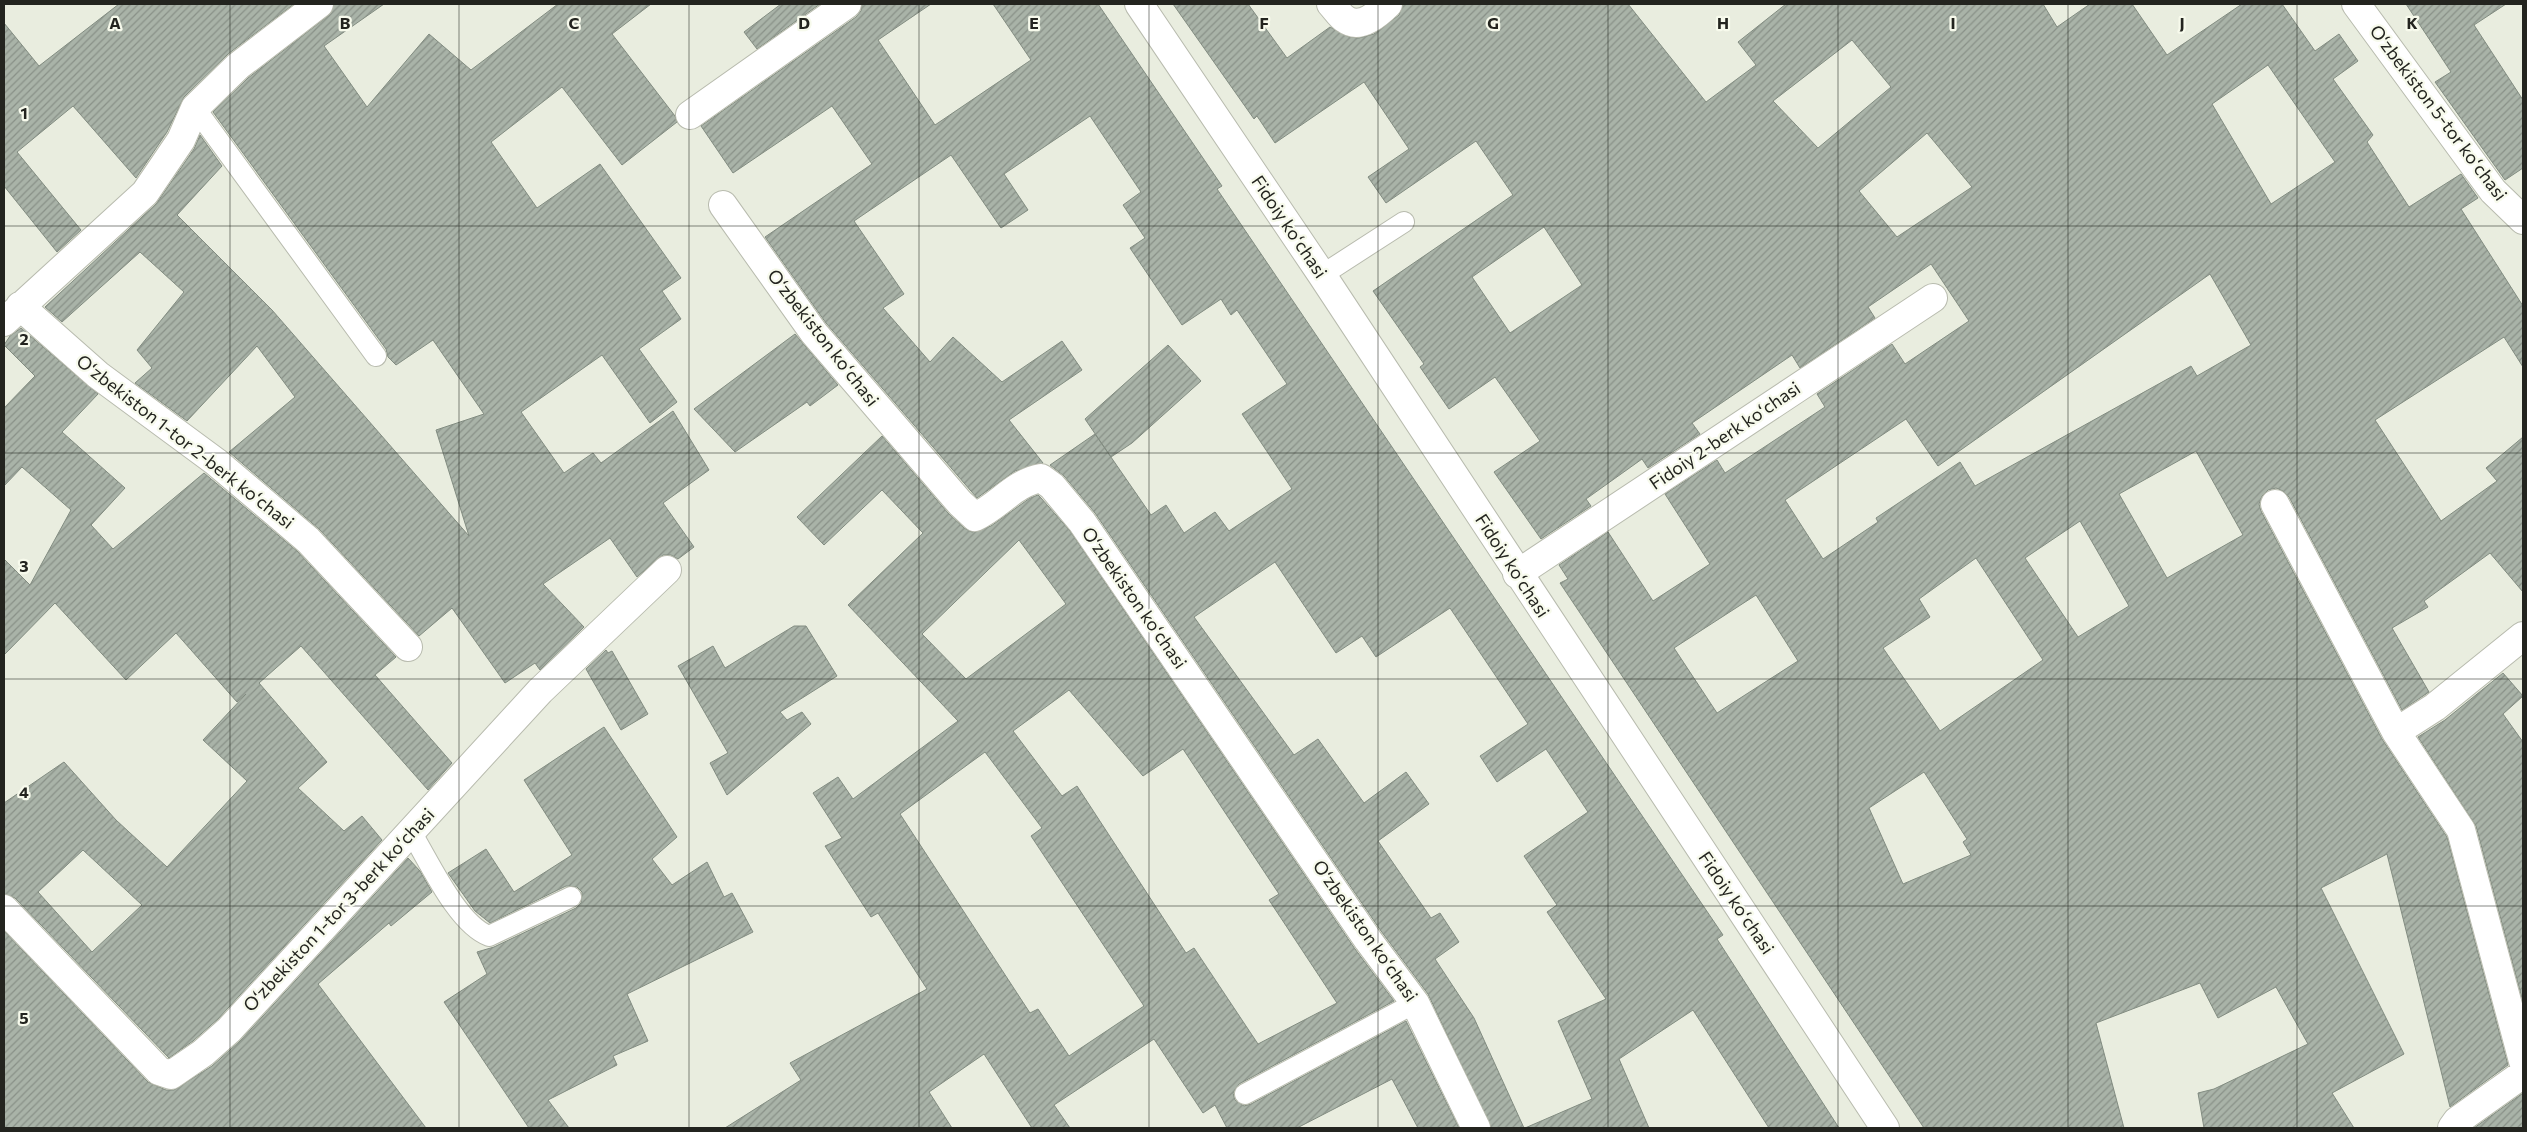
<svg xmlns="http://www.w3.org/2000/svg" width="2527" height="1132" font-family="Commissioner,sans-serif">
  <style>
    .building { fill: url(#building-hatch); stroke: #828c81; fill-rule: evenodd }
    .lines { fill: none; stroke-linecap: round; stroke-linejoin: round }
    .service-casing { stroke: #b8bbae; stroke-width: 22 }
    .minor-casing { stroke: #b8bbae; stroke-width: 30 }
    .tertiary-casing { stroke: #b8bbae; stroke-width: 30 }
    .service { stroke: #fff; stroke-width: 20 }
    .minor { stroke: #fff; stroke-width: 28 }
    .tertiary { stroke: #fff; stroke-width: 28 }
    .grid { fill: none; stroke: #23241f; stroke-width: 1; stroke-opacity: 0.55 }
    .labels { text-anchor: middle; stroke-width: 4.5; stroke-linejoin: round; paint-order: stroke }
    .street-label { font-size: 18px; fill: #23241f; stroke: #f7faec }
    .grid-label { font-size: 16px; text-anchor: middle; font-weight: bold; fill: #23241f; stroke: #f7faec; stroke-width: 4.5; stroke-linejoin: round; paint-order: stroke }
  </style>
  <defs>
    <pattern id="building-hatch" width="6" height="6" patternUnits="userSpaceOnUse" patternTransform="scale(1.25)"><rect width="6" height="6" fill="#a9b3a8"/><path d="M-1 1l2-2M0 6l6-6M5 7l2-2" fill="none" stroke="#899188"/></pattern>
  </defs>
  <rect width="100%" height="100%" fill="#e9eddf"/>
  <path class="building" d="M119 4H294L228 54 184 97 167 132 136 178 73 106 17 152 81 230 57 252 4 186V23L39 66Z
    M334 4H384L324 46 367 107 429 34 471 70 558 4H651L612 34 675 116 677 122 622 165 562 87 491 142 537 208 600 164 681 278 662 291 681 319 639 349 677 402 650 423 602 355 521 412 564 473 593 453 601 463 673 411 709 470 663 503 694 547 678 559 671 555H663L637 577 610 538 543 584 584 627 540 670 535 663 505 683 452 608 419 636 319 529 229 452 295 397 257 346 187 421 135 383 152 368 137 350 184 292 140 252 62 322 45 307 156 204 194 149 200 135 222 166 177 215 272 310 469 536 436 430 484 414 433 340 396 365 388 357 386 349 213 112 248 78 328 16Z
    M781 4H820L757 49 744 32Z
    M862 4H931L878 40 935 125 1031 60 993 4H1098L1222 186 1217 189 1723 935 1717 939 1839 1128H1769L1693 1010 1619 1059 1649 1128H1525L1592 1099 1558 1021 1606 999 1547 912 1557 905 1524 856 1588 812 1546 749 1497 782 1480 756 1528 724 1450 608 1376 657 1362 636 1336 653 1275 562 1194 617 1294 755 1318 739 1364 803 1406 772 1429 804 1378 841 1431 918 1440 913 1459 942 1435 959 1474 1018 1524 1128H1491L1428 994 1381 931 1095 513 1064 476 1050 465 1095 434 1151 515 1166 505 1184 533 1215 512 1229 531 1292 489 1242 414 1287 384 1237 310 1231 315 1221 299 1182 325 1130 248 1145 238 1123 205 1141 192 1090 116 1004 174 1028 210 1001 228 951 155 854 221 904 294 883 308 930 362 953 337 1002 382 1062 341 1082 370 1009 420 1043 463 1015 471 977 498 826 323 765 237 872 164 832 106 733 173 701 126 856 17 861 11Z
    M1173 4H1248L1287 58 1330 27 1349 37 1359 38 1374 34 1399 15 1403 4H1628L1706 102 1756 65 1738 42 1786 4H2043L2057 27 2090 4H2132L2167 55 2242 4H2282L2315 51 2339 34 2358 61 2333 79 2373 135 2367 142 2409 207 2461 174 2478 198 2461 209 2523 306V367L2504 337 2375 420 2441 521 2497 481 2486 468 2523 437V592L2490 553 2424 601 2428 607 2392 628 2429 692 2402 710 2289 497 2283 491 2276 488 2268 490 2262 496 2259 504 2261 511 2382 739 2447 837 2508 1065 2450 1107 2387 854 2321 888 2404 1054 2332 1093 2354 1128H2204L2198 1093 2214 1089 2308 1044 2276 987 2218 1018 2200 983 2096 1023 2124 1128H1924L1560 583 1568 579 1559 565 1608 532 1653 601 1710 564 1665 494 1717 460 1725 473 1825 407 1817 394 1892 344 1905 364 1969 321 1931 264 1868 307 1875 318 1800 368 1792 355 1692 423 1700 434 1648 468 1642 459 1586 499 1591 506 1541 539 1494 472 1540 441 1495 377 1449 409 1420 367 1424 364 1373 291 1513 195 1476 141 1386 203 1368 177 1409 149 1364 82 1275 143 1257 116 1254 119ZM1852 40 1891 87 1818 148 1773 101ZM2268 65 2335 162 2271 204 2212 104ZM1927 133 1972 187 1897 237 1859 191ZM1544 227 1582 285 1510 333 1472 277ZM2210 274 2251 345 2197 376 2191 366 1975 486 1960 462 1876 518 1878 522 1823 559 1785 500 1906 419 1938 466ZM2196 451 2243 535 2167 578 2119 494ZM2080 521 2129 606 2078 637 2025 558ZM1976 558 2043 660 1940 731 1883 648 1930 617 1919 599ZM1756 595 1798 661 1717 713 1674 648ZM1924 772 1967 839 1963 842 1971 855 1903 884 1869 808Z
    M2406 4H2506L2474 25 2523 100V168L2505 180 2435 82 2451 72Z
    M21 328 98 394 62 432 125 488 91 525 113 549 204 473 297 551 396 657 375 675 452 763 428 790 301 646 259 683 327 762 298 788 344 831 362 816 382 840 218 1019 193 1041 169 1058 15 898 4 894V803L64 762 116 820 167 867 247 781 203 740 246 694 237 702 176 633 126 680 55 603 4 655V559L30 585 71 510 22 467 4 486V408L35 376 4 345 10 336ZM83 850 142 905 92 952 38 892Z
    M795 334 838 385 810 406 807 402 735 452 694 409Z
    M1168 345 1201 381 1132 443 1111 457 1085 419Z
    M882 436 948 513 964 528 972 532 991 526 1030 498 1038 495 1041 498 1070 531 1355 949 1394 1001 1239 1084 1233 1093 1235 1100 1244 1106 1251 1104 1406 1021 1459 1128H1418L1392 1079 1297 1128H1227L1215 1105 1203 1113 1154 1039 1054 1105 1070 1128H1032L984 1054 929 1092 952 1128H725L801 1080 790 1063 927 989 878 913 871 917 825 846 842 838 813 793 838 777 853 799 958 721 848 605 923 533 882 490 824 545 797 517ZM1019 540 1066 604 966 679 922 634ZM1069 690 1143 776 1183 749 1279 894 1269 900 1337 1003 1258 1044 1194 948 1186 953 1077 786 1062 796 1013 731ZM985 752 1042 828 1031 836 1144 1006 1069 1056 1038 1009 1030 1013 900 814Z
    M794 626H806L837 676 780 712 787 720 802 712 811 724 727 795 710 763 728 753 678 666 713 646 725 668Z
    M606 650 608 653 612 651 648 714 621 730 586 669Z
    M2503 673 2523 696 2503 714 2523 742V1002L2476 826 2418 737 2445 720Z
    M604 727 677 837 652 859 672 885 707 862 724 897 732 893 753 932 627 994 648 1041 613 1056 617 1065 548 1100 569 1128H529L444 1002 487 974 477 952 494 947 576 908 581 903 582 892 577 887 566 886 490 923 475 911 448 873 486 849 514 892 572 855 524 780Z
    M408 858 420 871 432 892 391 926 389 923 318 984 426 1128H4V931L148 1082 166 1090H174L212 1066 240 1041Z
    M2523 1093V1128H2474Z"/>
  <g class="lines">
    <g class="service-casing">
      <path id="service" d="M195 108 376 356
        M1322 275 1404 222
        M411 832C429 861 457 924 489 936L571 897
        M1245 1094 1415 1003"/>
    </g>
    <g class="minor-casing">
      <path id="minor" d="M1331 4C1335 8 1340 16 1345 19 1360 30 1378 14 1388 4
        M2356 4 2493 191 2523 220
        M690 115 847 4
        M723 205 814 333 960 503 975 517C999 506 1014 483 1041 478L1052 486 1082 522 1368 940 1415 1003 1476 1128
        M20 306 98 375 216 462 308 540 408 647
        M4 322 145 193 181 140 195 108 238 66 319 4
        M2275 504 2396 732
        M1517 574 1933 298
        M2523 636 2435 707 2396 732 2461 830 2523 1061
        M4 909 159 1071 171 1075 203 1053 229 1030 540 691 667 570
        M2452 1128 2457 1121 2523 1074"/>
    </g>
    <g class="tertiary-casing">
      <path id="tertiary" d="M1139 4 1322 275 1885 1128"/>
    </g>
    <use href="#service" class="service"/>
    <use href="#minor" class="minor"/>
    <use href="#tertiary" class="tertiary"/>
  </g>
  <path class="grid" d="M230 4V1128M459 4V1128M689 4V1128M919 4V1128M1149 4V1128M1378 4V1128M1608 4V1128M1838 4V1128M2068 4V1128M2297 4V1128M4 226H2523M4 453H2523M4 679H2523M4 906H2523"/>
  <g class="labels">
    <g class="street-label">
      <text transform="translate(2438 113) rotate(53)" y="6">Oʻzbekiston 5-tor koʻchasi</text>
      <text transform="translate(1289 227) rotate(56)" y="6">Fidoiy koʻchasi</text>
      <text transform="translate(823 338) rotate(52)" y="6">Oʻzbekiston koʻchasi</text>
      <text transform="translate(1725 436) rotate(-34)" y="6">Fidoiy 2-berk koʻchasi</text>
      <text transform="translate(185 442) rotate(38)" y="6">Oʻzbekiston 1-tor 2-berk koʻchasi</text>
      <text transform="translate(1512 566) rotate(57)" y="6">Fidoiy koʻchasi</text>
      <text transform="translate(1134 598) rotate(55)" y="6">Oʻzbekiston koʻchasi</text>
      <text transform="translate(1736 903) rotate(56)" y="6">Fidoiy koʻchasi</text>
      <text transform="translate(339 910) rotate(-47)" y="6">Oʻzbekiston 1-tor 3-berk koʻchasi</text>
      <text transform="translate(1365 931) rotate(55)" y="6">Oʻzbekiston koʻchasi</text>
    </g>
  </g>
  <g class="grid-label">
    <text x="115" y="29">A</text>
    <text x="345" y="29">B</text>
    <text x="574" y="29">C</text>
    <text x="804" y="29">D</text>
    <text x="1034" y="29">E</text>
    <text x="1264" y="29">F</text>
    <text x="1493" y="29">G</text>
    <text x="1723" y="29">H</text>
    <text x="1953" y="29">I</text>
    <text x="2182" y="29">J</text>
    <text x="2412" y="29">K</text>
    <text x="24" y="119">1</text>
    <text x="24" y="345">2</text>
    <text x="24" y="572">3</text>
    <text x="24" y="798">4</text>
    <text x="24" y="1024">5</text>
  </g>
  <rect width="2527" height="1132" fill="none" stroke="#23241f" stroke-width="10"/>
</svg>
